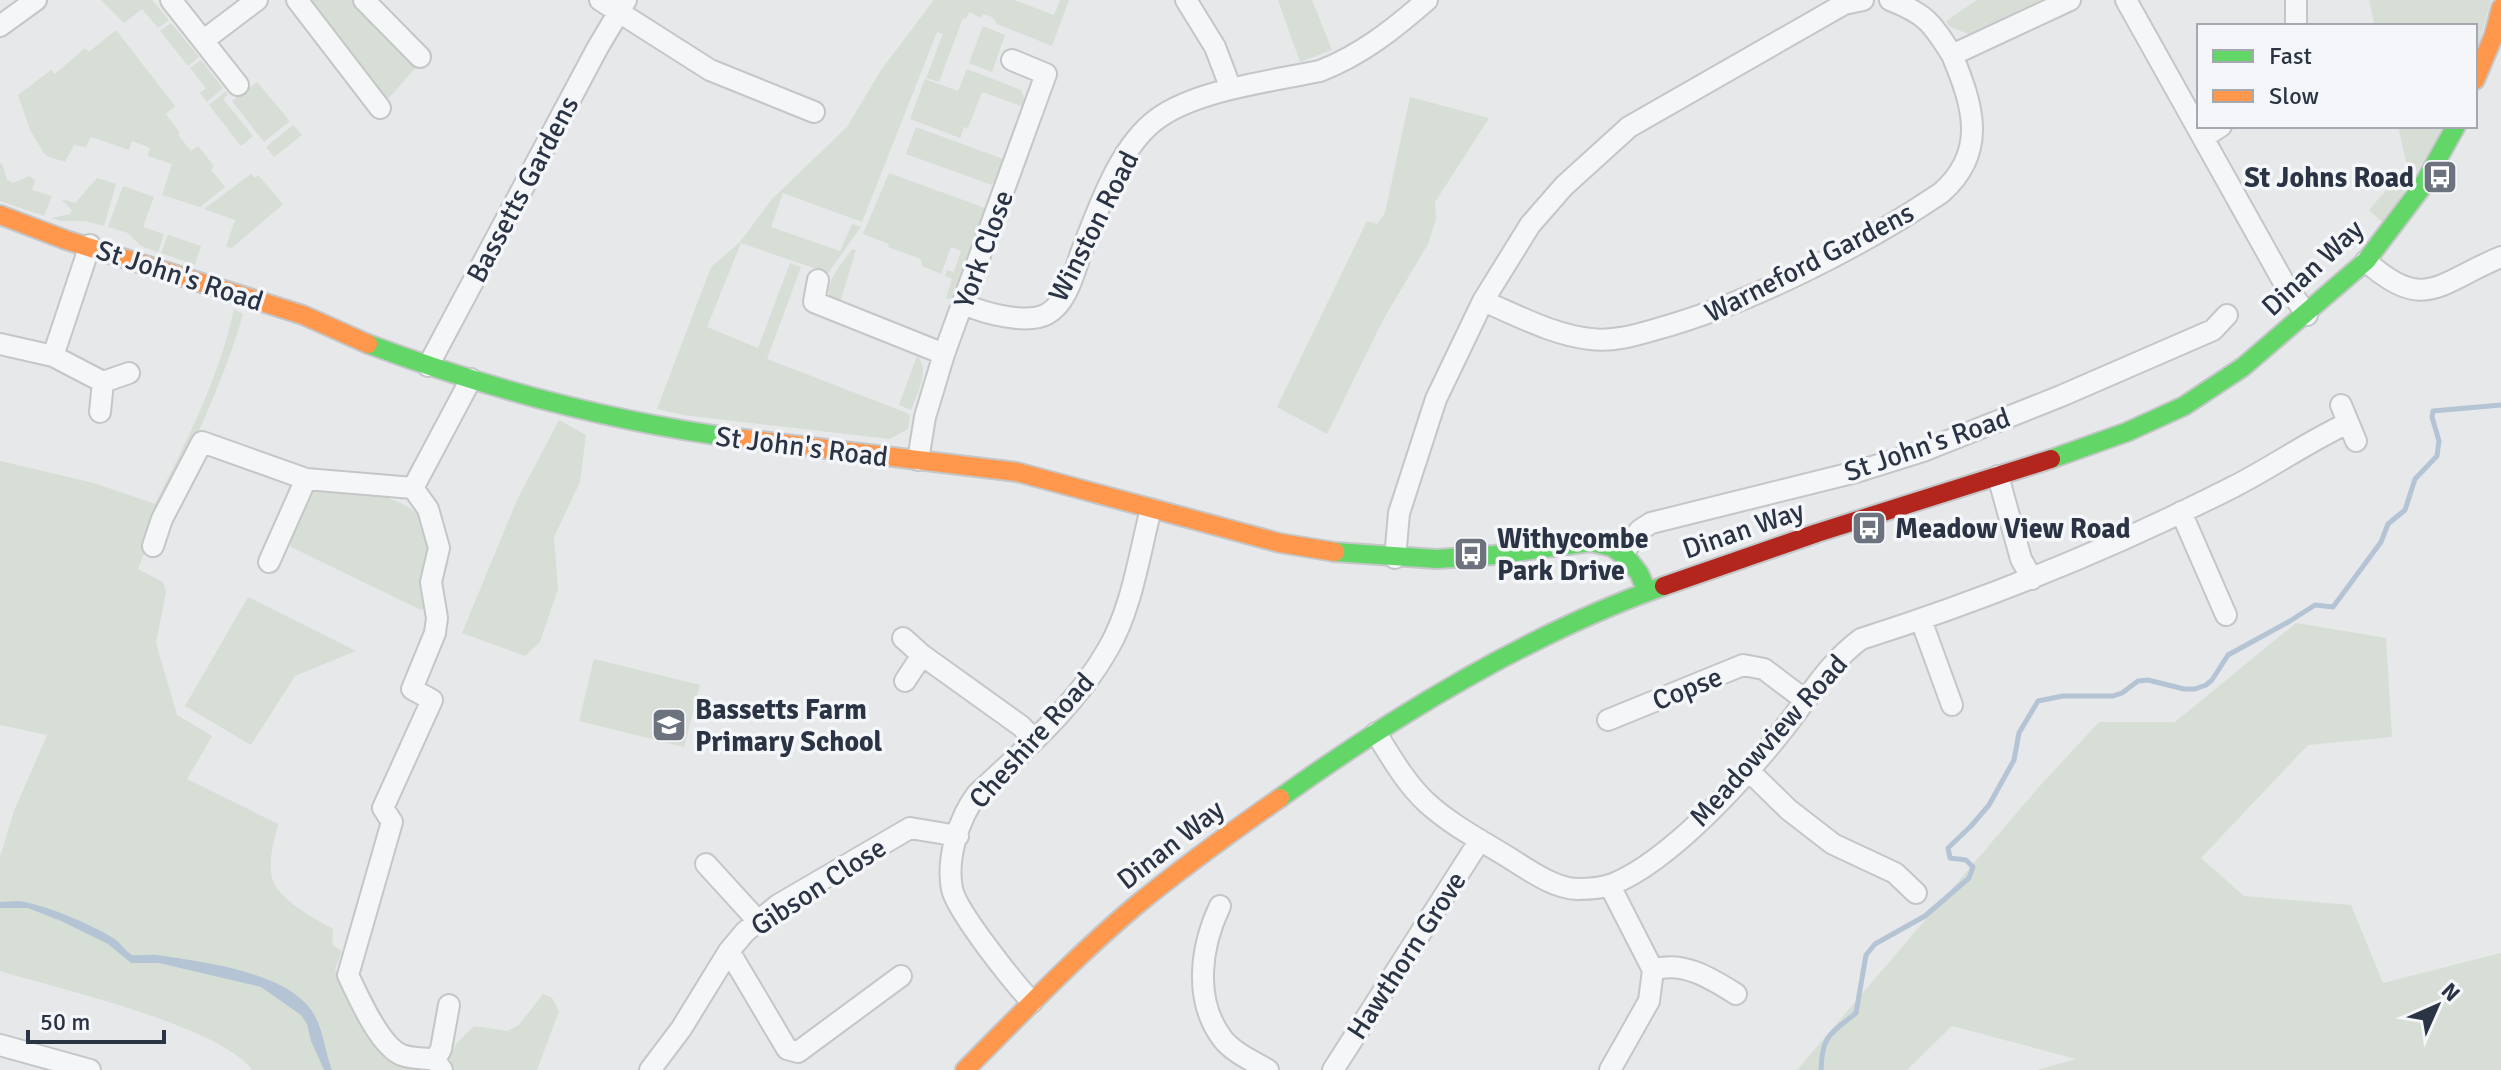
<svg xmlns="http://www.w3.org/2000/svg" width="2501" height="1070" font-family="Signika,sans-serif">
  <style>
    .green { fill: #d6ded6 }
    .water { fill: #b4c4d5 }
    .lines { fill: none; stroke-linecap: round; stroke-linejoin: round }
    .stream { stroke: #b4c4d5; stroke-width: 5 }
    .street-casing { stroke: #c4c6c8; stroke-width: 24 }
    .fast-casing { stroke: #c4c6c8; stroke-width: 22 }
    .slow-casing { stroke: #c4c6c8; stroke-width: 22 }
    .jam-casing { stroke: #c4c6c8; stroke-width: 22 }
    .street { stroke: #f5f6f7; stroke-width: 20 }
    .fast { stroke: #63d668; stroke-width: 18 }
    .slow { stroke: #ff974d; stroke-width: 18 }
    .jam { stroke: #b3261e; stroke-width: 18 }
    .labels { text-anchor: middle; stroke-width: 7; stroke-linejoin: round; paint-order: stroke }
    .poi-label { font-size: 28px; font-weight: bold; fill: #2b3445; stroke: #f4f6f9; text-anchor: start }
    .street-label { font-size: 28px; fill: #2b3445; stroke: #f4f6f9 }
  </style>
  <rect width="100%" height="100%" fill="#e6e8ea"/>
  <path class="green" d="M101 0H152L169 20 158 28 142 9 124 23Z
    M307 0H358L420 63 386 101Z
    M934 0H1014L1054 15 1060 0H1069L1052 46 997 24 992 17 983 14 981 18 969 12 966 19 963 18 939 82 926 78 943 34 937 32 862 222 783 193 771 227 840 251 852 224 861 227 828 273 741 243 707 327 758 348 790 263 801 267 767 359 902 411 910 415 908 429 890 439 683 415 657 409 711 267 740 242 772 199 847 127 881 70Z
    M1278 0H1312L1332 50 1300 62Z
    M1977 0H2041L1969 34 1950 27 1946 21Z
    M2369 0H2491L2475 57V26H2375Z
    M171 23 199 57 188 66 160 31Z
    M983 26 1005 35 992 72 969 63Z
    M116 30 175 106 166 114 180 133 178 135 191 151 198 146 214 166 211 170 225 187 200 207 162 195 172 164 148 156 150 148 132 141 129 150 91 137 86 147 74 145 65 162 47 156 43 152 30 130 18 95 51 70 55 74 85 48 89 52Z
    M201 60 223 88 207 102 200 93 206 88 190 68Z
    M967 69 1021 90 1026 101 1024 107 982 92 968 128 964 127 960 138 910 119 925 79 958 91Z
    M257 82 290 121 264 142 232 101Z
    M226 91 228 94 223 99 253 136 241 146 209 105Z
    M1410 97 1489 118 1435 202 1436 219 1428 244 1383 320 1327 434 1277 407 1367 221 1377 224 1385 213Z
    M293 125 302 135 274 157 266 147Z
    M2398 126H2446L2383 223 2369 210 2407 166Z
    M916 127 1003 159 992 185 906 154Z
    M2 163 7 180 13 183 29 176 35 180 32 190 52 196 44 216 0 201V164Z
    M889 173 985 208 951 299 946 298 952 279 945 276 947 270 954 272 961 251 951 247 941 274 922 266 921 259 888 247 889 244 863 234Z
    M251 174 255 178 258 175 283 204 232 248 226 247 235 220 204 209Z
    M97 178 116 184 104 226 85 221H61L51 218 70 214 72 210 61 199 75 203Z
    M123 186 154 197 143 227 164 234 158 252 141 246 128 233 108 227Z
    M168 235 201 246 195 265 161 253Z
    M852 249 856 250 840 302 829 298C826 279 842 264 852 249Z
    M234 309 243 314C218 403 171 483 138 569L163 582 166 592 156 643 177 715 212 736 187 779 278 824C274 841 267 864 273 881 281 901 315 919 333 929L332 945 342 951 335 969 379 1046 431 1070H252C221 1026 56 988 0 971V857L14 811 47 735 0 725V461L94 483 155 504C187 440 219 379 234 309Z
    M917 356C931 370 917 393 911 410L899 405Z
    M559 420 586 435 580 482 554 537 558 589 540 642 525 656 462 633 517 500Z
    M319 488C357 489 428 495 433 545 434 565 426 588 425 608L421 610 291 547 290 543 314 491Z
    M248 597 356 651 295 676 251 745 185 706Z
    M2296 623 2386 638 2392 737 2308 745 2201 858 2244 896 2351 905 2383 983 2501 953V1070H2037L2076 1059 1952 1026 1907 1070H1797L2038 788 2099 722H2175Z
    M594 659 700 685 684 747 579 721Z
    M543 994 552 998 559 1011 537 1070H455L449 1058 457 1043 474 1026 507 1031 519 1025Z"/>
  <path class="water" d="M19 901C43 904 93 925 113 938 121 943 125 951 132 955 140 956 149 954 157 955 202 962 284 971 312 1011 323 1027 325 1052 332 1070H324L311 1041 307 1024 301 1015 261 987 159 963H131L108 944 61 921 28 908H0V902Z"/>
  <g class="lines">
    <path class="stream" d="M1821 1070C1822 1035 1830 1034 1856 1013L1866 955 1875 944 1925 916 1969 878 1973 867 1966 860 1950 858 1948 848 1971 826 1989 805 2014 760 2019 733 2038 701 2063 696H2113L2122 693 2138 681 2148 680 2184 689H2195L2206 685 2212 680 2228 655 2290 621 2315 605 2333 607 2381 542 2388 524 2405 510 2415 479 2437 456 2439 441 2432 417 2433 411 2501 405"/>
    <g class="street-casing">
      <path id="street" d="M171 0 238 85
        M297 0 380 108
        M364 0 420 57
        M600 0 710 70 814 112
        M1186 0 1215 47 1231 89
        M1890 0C1926 14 1932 23 1952 55L2070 0
        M2126 0 2283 281 2307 315
        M0 26 36 0
        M2296 26V0
        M204 40 257 0
        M2204 137 2221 126
        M2366 261C2424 314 2440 282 2501 257
        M818 280 814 302 944 354
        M1483 301C1519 316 1553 335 1591 339 1613 342 1637 335 1657 329 1751 303 1861 247 1941 193 1988 152 1973 105 1952 55
        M964 304C983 313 1027 325 1047 314 1069 302 1075 267 1084 245 1100 205 1120 146 1157 119 1196 90 1272 81 1320 71 1361 55 1394 29 1427 0
        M0 344 53 356 90 245
        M53 356 103 382 100 412
        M428 366 598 47 626 0
        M103 382 129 373
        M2341 405 2356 441
        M918 460 925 417 944 354 1046 74 1012 60
        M1998 476 2021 559 2032 579
        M413 488 428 509 439 548 431 582 437 618 435 633 412 689 432 700 383 808 392 822 348 975C358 996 380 1047 402 1055 412 1059 425 1058 435 1060L442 1070
        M2181 512 2226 615
        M153 546 162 519 202 442 306 479 413 488 471 379
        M1624 552 1640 530 1651 523 1856 472 1923 451 2061 396 2213 330 2227 315
        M1395 558 1399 513 1436 399 1483 301 1530 225 1564 186 1629 127 1844 4 1863 0
        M269 562 306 479
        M1921 620 1952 705
        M903 638 922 655
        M905 681 922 655 1021 726 1034 739
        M1608 720 1743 665 1764 669 1805 700
        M1376 733C1391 757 1405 782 1426 802 1451 825 1482 841 1511 859 1530 871 1554 888 1577 889 1587 889 1603 888 1613 884 1671 860 1743 780 1782 731 1808 699 1828 663 1861 639 1990 598 2115 547 2235 486 2274 466 2309 441 2348 423
        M1748 770 1789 810 1833 844 1895 873 1916 893
        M706 864 758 921
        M1220 906C1201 946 1193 999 1222 1038 1232 1052 1253 1061 1268 1070
        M729 951 787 1049 798 1052 901 976
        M1653 970C1683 960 1712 979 1736 994
        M1032 1002C1014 983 957 912 952 889 946 858 959 818 977 794 1024 750 1076 706 1108 649 1132 608 1139 555 1151 509
        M0 1045 90 1070
        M435 1060 441 1049 449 1005
        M650 1070 681 1029 729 951 745 932 778 905 910 828 958 836
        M1333 1070 1480 840
        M1610 1070 1649 1001 1653 970 1610 886"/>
    </g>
    <g class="fast-casing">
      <path id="fast" d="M368 344C489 389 617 423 744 439
        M2051 459 2127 432 2184 406 2243 367 2366 261 2422 187 2456 126
        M1335 552 1437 559 1494 555 1591 542 1612 547 1627 558 1639 573 1647 592
        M1280 798C1394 716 1532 632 1664 586"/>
    </g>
    <g class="slow-casing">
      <path id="slow" d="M2475 80 2494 35 2501 8
        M0 215 66 240 303 315 368 344
        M744 439 1017 472 1280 543 1335 552
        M965 1070C1020 1015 1074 958 1133 908 1180 869 1230 833 1280 798"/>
    </g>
    <g class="jam-casing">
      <path id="jam" d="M1664 586 1817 533 2051 459"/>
    </g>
    <use href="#street" class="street"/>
    <use href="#fast" class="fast"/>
    <use href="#slow" class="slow"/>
    <use href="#jam" class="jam"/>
  </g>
  <defs>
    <g id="bus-square" transform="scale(1.8)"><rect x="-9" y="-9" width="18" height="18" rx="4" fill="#6c737f" stroke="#f4f6f9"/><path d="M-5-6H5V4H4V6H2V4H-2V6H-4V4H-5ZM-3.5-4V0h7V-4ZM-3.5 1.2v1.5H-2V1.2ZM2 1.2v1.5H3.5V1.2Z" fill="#fff"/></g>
    <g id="school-square" transform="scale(1.8)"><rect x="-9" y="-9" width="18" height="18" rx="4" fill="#6c737f" stroke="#f4f6f9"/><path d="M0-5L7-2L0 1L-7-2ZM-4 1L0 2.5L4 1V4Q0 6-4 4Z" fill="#fff"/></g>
  </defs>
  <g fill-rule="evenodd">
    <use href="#bus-square" x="2440" y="177"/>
    <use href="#bus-square" x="1869" y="528"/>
    <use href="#bus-square" x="1471" y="554"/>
    <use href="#school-square" x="669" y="725"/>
  </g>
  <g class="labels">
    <g class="poi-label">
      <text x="2414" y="187" text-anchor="end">St Johns Road</text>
      <text x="1895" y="538">Meadow View Road</text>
      <text x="1497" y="548">Withycombe<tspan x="1497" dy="32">Park Drive</tspan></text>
      <text x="695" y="719">Bassetts Farm<tspan x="695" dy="32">Primary School</tspan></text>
    </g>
    <g class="street-label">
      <text transform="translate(522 189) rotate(-62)" y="10">Bassetts Gardens</text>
      <text transform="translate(1093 226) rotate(-63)" y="10">Winston Road</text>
      <text transform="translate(983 249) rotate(-70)" y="10">York Close</text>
      <text transform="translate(1809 262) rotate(-27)" y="10">Warneford Gardens</text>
      <text transform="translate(2312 267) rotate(-43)" y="10">Dinan Way</text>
      <text transform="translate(180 275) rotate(18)" y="10">St John's Road</text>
      <text transform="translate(1927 444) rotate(-19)" y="10">St John's Road</text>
      <text transform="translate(802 446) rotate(7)" y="10">St John's Road</text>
      <text transform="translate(1743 529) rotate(-19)" y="10">Dinan Way</text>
      <text transform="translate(1687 688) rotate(-22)" y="10">Copse</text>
      <text transform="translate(1031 740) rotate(-48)" y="10">Cheshire Road</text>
      <text transform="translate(1768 740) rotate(-48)" y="10">Meadowview Road</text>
      <text transform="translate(1170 844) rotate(-38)" y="10">Dinan Way</text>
      <text transform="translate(818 886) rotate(-33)" y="10">Gibson Close</text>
      <text transform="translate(1406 955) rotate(-57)" y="10">Hawthorn Grove</text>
    </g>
  </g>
  <rect x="2197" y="24" width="280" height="104" fill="#f4f6f9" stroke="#a4a8b1" stroke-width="2"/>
  <rect x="2213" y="50" width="40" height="12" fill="#63d668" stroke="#a4a8b1" stroke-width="2"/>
  <text x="2269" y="64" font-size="24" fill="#2b3445">Fast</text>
  <rect x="2213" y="90" width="40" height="12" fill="#ff974d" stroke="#a4a8b1" stroke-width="2"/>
  <text x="2269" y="104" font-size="24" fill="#2b3445">Slow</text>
  <g transform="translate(2437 1006) rotate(45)" stroke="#f4f6f9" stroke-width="6" paint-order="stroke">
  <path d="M0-6L14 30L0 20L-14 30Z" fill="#2b3445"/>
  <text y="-12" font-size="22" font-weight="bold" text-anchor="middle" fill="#2b3445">N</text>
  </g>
  <path d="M28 1030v12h136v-12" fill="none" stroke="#2b3445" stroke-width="4"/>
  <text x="40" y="1030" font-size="24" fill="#2b3445" stroke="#f4f6f9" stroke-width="6" paint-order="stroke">50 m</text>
</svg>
